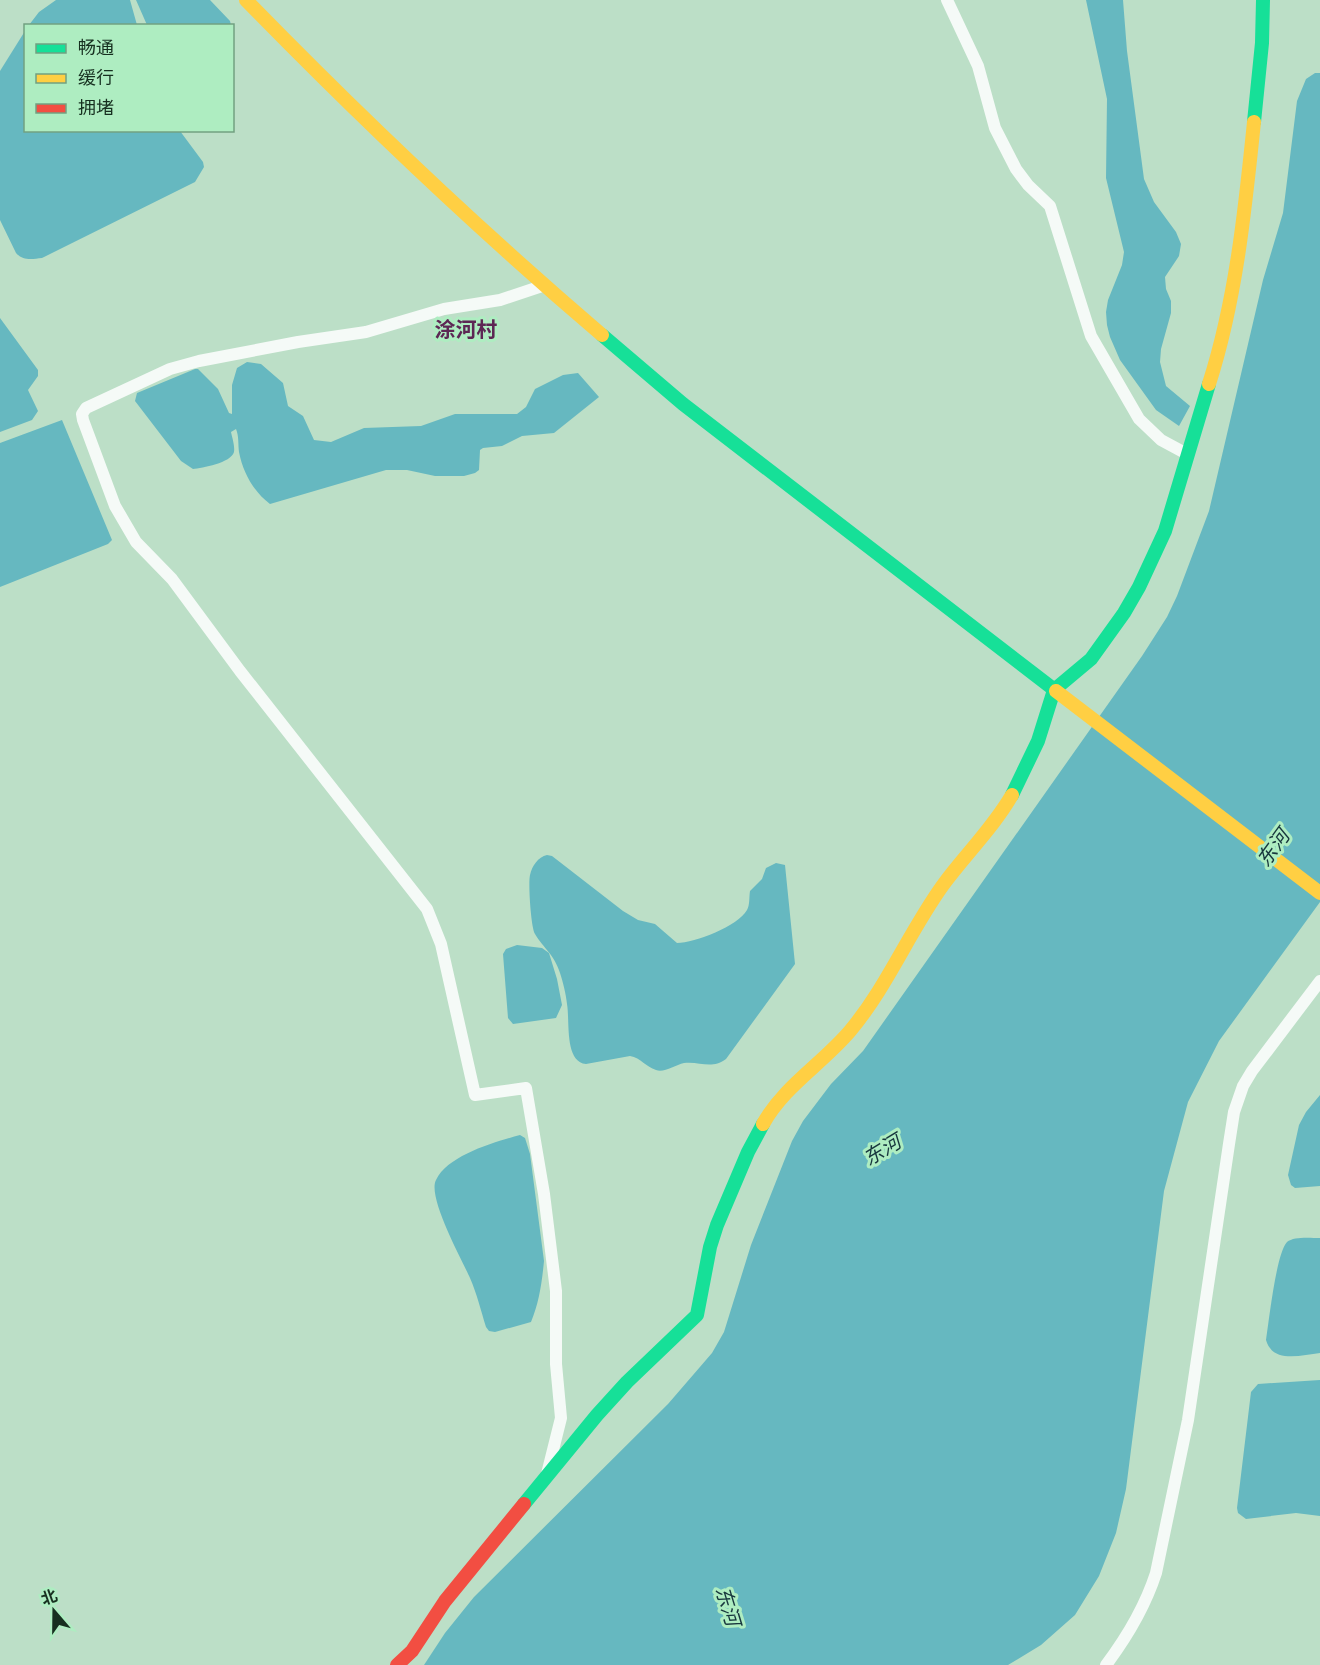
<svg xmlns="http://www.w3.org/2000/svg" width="1320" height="1665" font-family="Poppins,'Noto Sans SC',sans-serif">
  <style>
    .water { fill: #66b8c0 }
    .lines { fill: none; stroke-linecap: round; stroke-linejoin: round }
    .street { stroke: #f5faf7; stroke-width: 12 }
    .fast { stroke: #16e098; stroke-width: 14 }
    .slow { stroke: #ffcf43; stroke-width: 14 }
    .jam { stroke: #f24e42; stroke-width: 14 }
    .labels { text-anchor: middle; stroke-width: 6; stroke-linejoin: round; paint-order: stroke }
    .water-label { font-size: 20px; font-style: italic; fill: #17363d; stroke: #aeedc1 }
    .quarter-label { font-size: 21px; font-weight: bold; fill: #5d2754; stroke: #aeedc1 }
  </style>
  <rect width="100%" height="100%" fill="#bcdfc7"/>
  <path class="water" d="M56 0H130L137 25H29L39 12Z
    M136 0H210L230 21 231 25H147Z
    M1086 0H1123L1127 51 1144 179 1154 202 1176 232 1181 244 1179 256 1165 277 1166 289 1171 301V313L1161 349 1160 362 1166 386 1190 406 1179 426 1156 410 1120 360 1110 337 1107 325 1106 312 1108 300 1122 265 1124 252 1106 178 1107 99Z
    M25 31 26 130 180 131 203 162 204 167 195 182 42 258C32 259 23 261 16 253L0 220V71Z
    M1315 73H1320V902L1219 1041 1188 1102 1164 1191 1126 1489 1116 1533 1099 1576 1075 1615 1041 1645 1008 1665H424L445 1633 474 1597 668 1404 712 1353 724 1332 751 1245 792 1141 803 1121 831 1084 863 1051 1142 656 1167 617 1177 596 1209 511 1263 280 1283 213 1297 101 1306 79Z
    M0 318 38 370V376L28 390 38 411 32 420 0 432Z
    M247 362 261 364 283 383 288 406 303 416 314 440 331 442 364 428 421 426 455 414H517L526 407 535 389 563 375 578 373 599 397 554 433 522 436 502 446 483 448 480 450 479 470 475 473 464 476H435L407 470H386L270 504C254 492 243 473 239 452 238 444 239 436 236 429L231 432C232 437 235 446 234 452 231 463 202 468 193 469L181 461 135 401 137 393 195 369H198L218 389 229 413 232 414V385L237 368Z
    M62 420 112 540 108 544 0 587V443Z
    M547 855 552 856 623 911 638 920 655 924 677 943C695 943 738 926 747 910 750 905 749 897 750 891L762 879 766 868 776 863 785 865 795 964 726 1059C711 1070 700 1061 684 1063 675 1065 664 1073 656 1070 646 1067 641 1058 630 1056L586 1064C564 1062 570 1020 567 1004 566 994 563 982 560 973 554 954 544 949 535 934 531 928 528 883 530 875 532 866 538 857 547 855Z
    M517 945 542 948 549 953 557 979 562 1005 556 1018 513 1024 508 1018 503 954 506 949Z
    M1320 1095V1186L1295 1188 1291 1185 1288 1175 1299 1125 1306 1112Z
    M520 1135 525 1138 530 1154 544 1261C542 1282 539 1303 531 1322L495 1332 489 1331 486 1327C481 1311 477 1294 470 1278 462 1260 427 1197 436 1180 448 1155 495 1142 520 1135Z
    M1320 1238V1353C1301 1355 1273 1364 1266 1340 1269 1321 1276 1254 1287 1242 1294 1236 1311 1238 1320 1238Z
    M1320 1380V1516L1296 1513 1246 1519 1238 1513 1237 1508 1251 1392 1258 1384Z"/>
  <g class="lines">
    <path class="street" d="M947 0 978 66 995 128 1016 169 1028 185 1050 206 1091 336 1139 419 1161 440 1187 454
      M545 285 500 300 444 309 366 332 298 342 199 361 170 369 86 408 82 414 83 420 115 506 136 542 172 579 240 671 427 909 441 944 475 1095 526 1088 544 1194 556 1291V1364L561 1418 547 1474
      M1106 1665C1127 1637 1145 1607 1156 1573L1188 1420 1229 1144 1234 1112 1243 1086 1252 1071 1320 981"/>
    <path class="fast" d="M1254 122 1262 43 1263 0
      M602 335 683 404 1056 691
      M1012 795 1038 741 1054 690 1091 659 1124 613 1139 587 1165 531 1209 384
      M524 1504 597 1415 627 1382 697 1315 710 1247 717 1225 748 1152 763 1124"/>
    <path class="slow" d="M246 0C360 117 478 229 602 335
      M1209 384C1236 300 1245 210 1254 122
      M1056 691 1320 893
      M763 1124C784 1086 822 1064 850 1031 887 987 909 932 943 885 965 855 993 828 1012 795"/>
    <path class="jam" d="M397 1665 412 1651 445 1601 524 1504"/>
  </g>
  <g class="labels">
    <g class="water-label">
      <text transform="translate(1273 848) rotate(-54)" y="7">东河</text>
      <text transform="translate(882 1150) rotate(-31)" y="7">东河</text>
      <text transform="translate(728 1606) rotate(73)" y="7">东河</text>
    </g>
    <g class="quarter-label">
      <text x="466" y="337">涂河村</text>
    </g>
  </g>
  <rect x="24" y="24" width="210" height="108" fill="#aeedc1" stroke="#72a181" stroke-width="1.5"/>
  <rect x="36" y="44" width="30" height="9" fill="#16e098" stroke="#72a181" stroke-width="1.5"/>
  <text x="78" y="54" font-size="18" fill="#173020">畅通</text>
  <rect x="36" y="74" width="30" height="9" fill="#ffcf43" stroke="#72a181" stroke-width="1.5"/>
  <text x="78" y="84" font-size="18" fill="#173020">缓行</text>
  <rect x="36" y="104" width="30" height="9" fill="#f24e42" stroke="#72a181" stroke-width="1.5"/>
  <text x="78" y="114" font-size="18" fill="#173020">拥堵</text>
  <g transform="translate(54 1611) rotate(340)" stroke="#aeedc1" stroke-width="4.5" paint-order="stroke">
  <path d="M0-4.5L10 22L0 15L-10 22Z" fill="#173020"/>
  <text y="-9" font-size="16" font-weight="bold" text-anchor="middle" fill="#173020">北</text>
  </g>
</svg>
